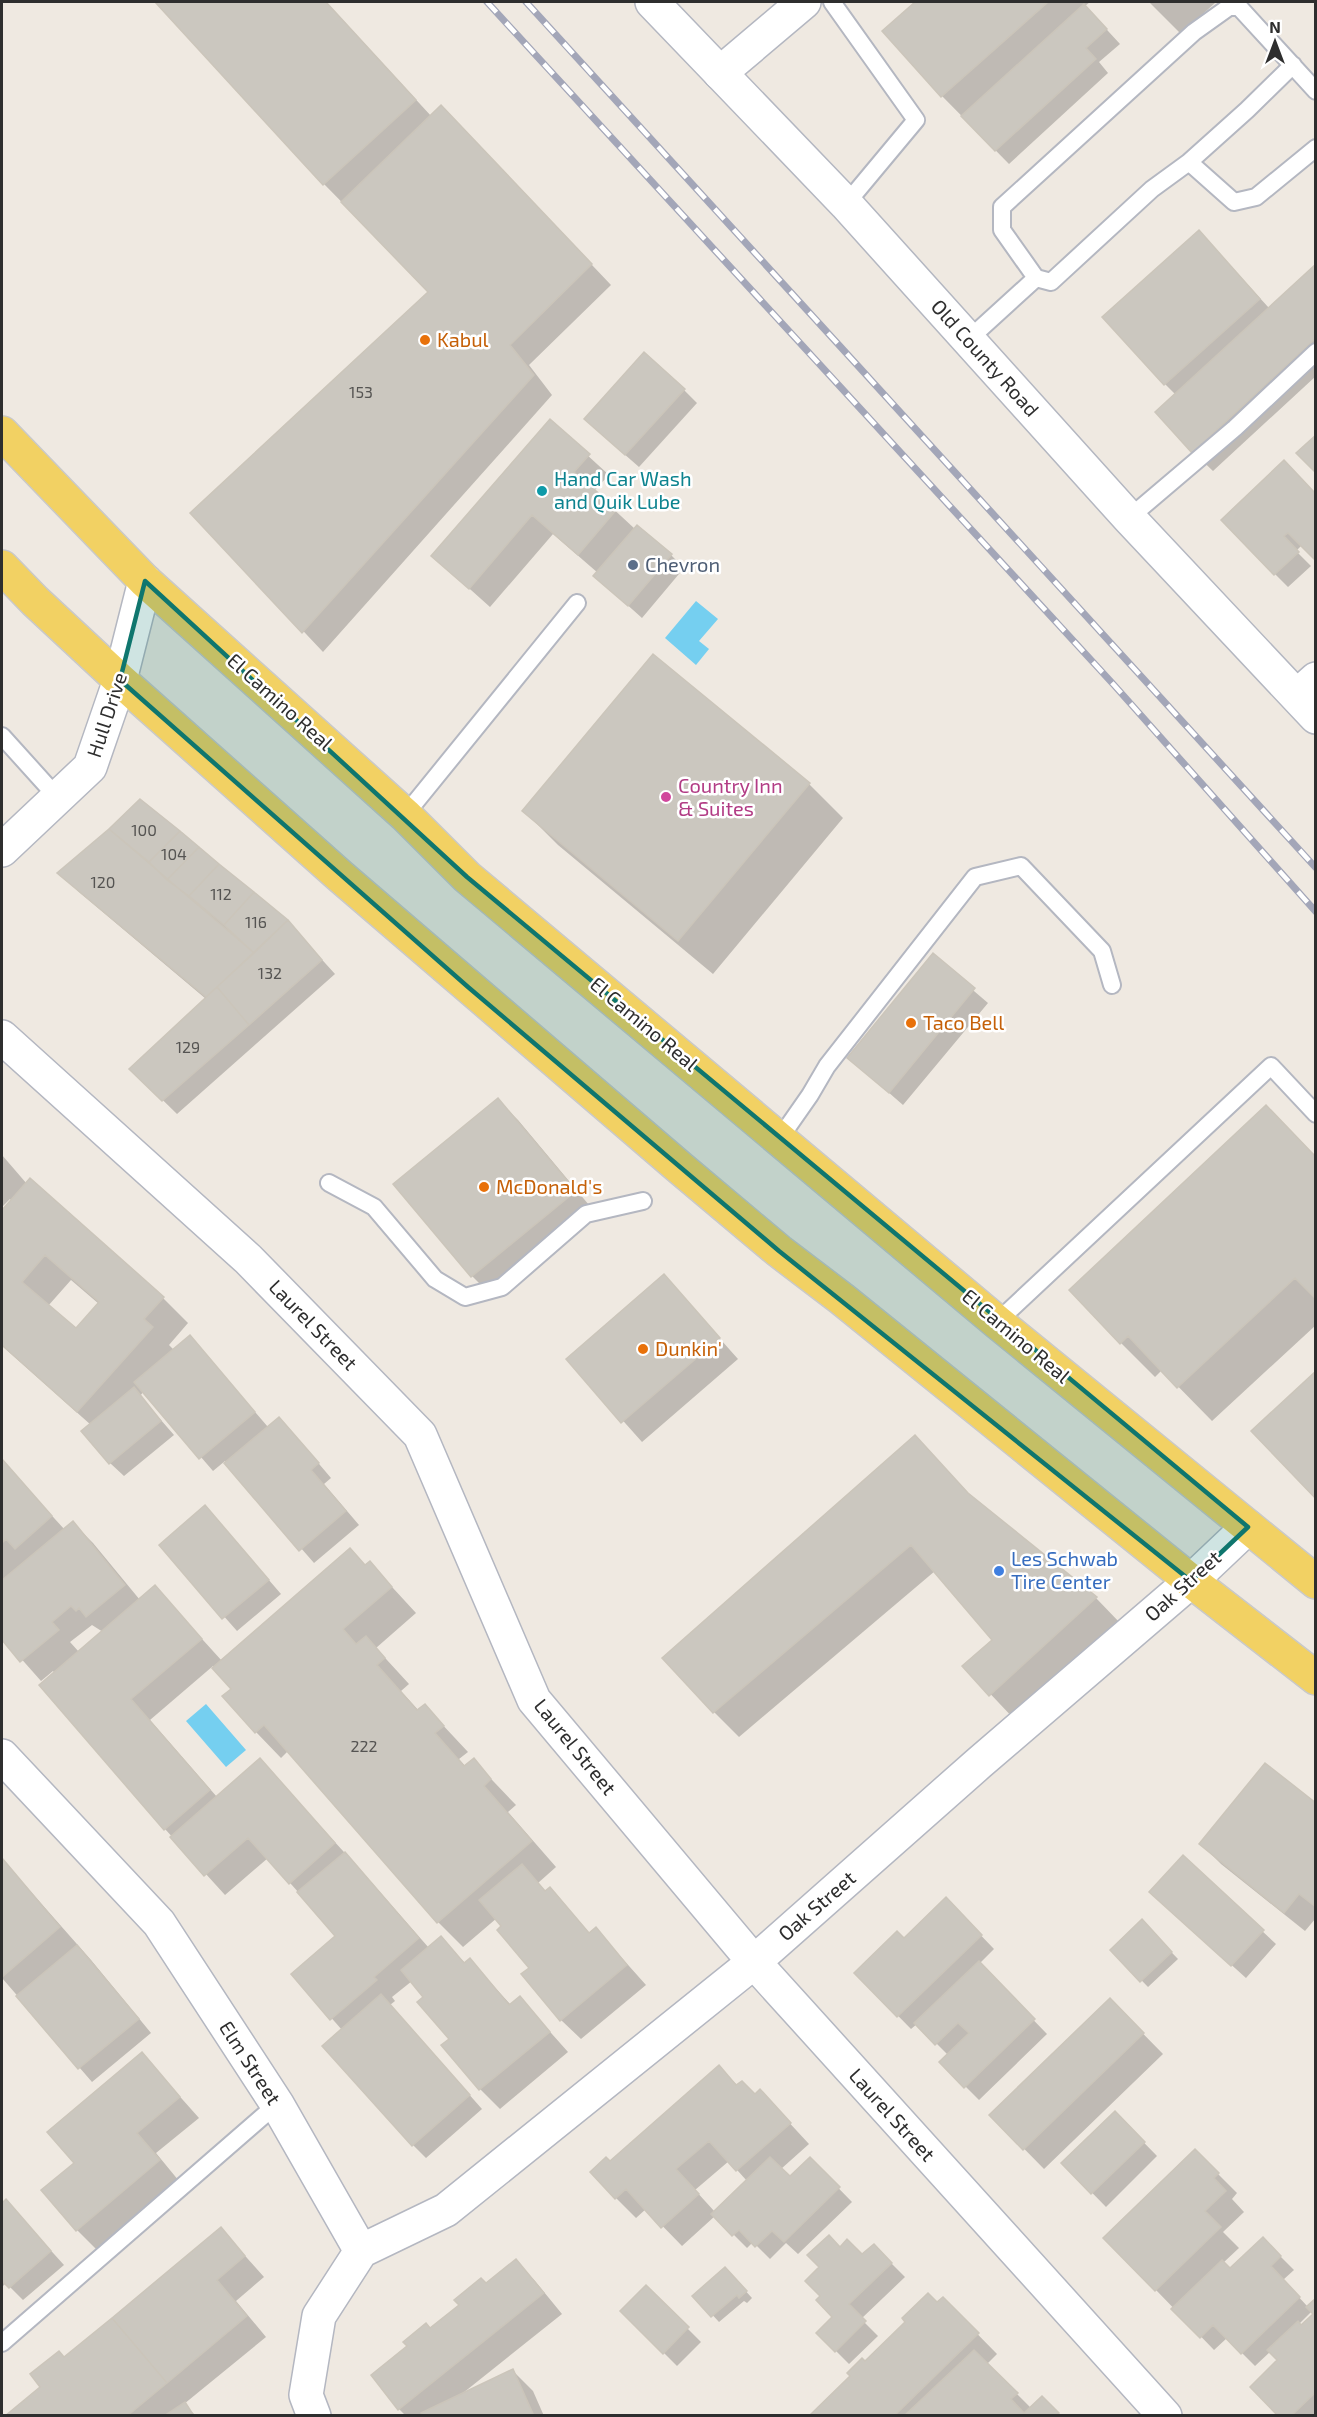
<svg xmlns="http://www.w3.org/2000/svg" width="1317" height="2417" font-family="'Exo 2',sans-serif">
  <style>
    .water { fill: #75cff0 }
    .shadow { fill: #0003; fill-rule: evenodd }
    .building { fill: #cbc7bf; stroke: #cbc5ba; stroke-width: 1.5; fill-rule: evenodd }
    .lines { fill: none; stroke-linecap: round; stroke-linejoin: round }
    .lane-casing { stroke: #b4b7c1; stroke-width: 20 }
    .street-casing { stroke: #b4b7c1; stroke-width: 36 }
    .secondary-casing { stroke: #b4b7c1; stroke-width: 36 }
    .primary-casing { stroke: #c9c9c9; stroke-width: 36 }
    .lane { stroke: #fff; stroke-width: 16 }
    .street { stroke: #fff; stroke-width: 33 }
    .secondary { stroke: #fff; stroke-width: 33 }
    .primary { stroke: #f2d163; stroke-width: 33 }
    .rail-casing { stroke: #a3a6b8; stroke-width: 7 }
    .rail { stroke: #fff; stroke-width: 4.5; stroke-dasharray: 14; stroke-linecap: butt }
    .marked { fill: #0f766e; fill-opacity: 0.2; stroke: #0f766e; stroke-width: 4.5; stroke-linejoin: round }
    .food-dot { fill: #e8710a; stroke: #fff; stroke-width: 2 }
    .culture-dot { fill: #0f9aa8; stroke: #fff; stroke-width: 2 }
    .service-dot { fill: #5c6f8a; stroke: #fff; stroke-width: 2 }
    .hotel-dot { fill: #d1479c; stroke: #fff; stroke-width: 2 }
    .shop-dot { fill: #3f7fe0; stroke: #fff; stroke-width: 2 }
    .labels { text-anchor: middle; stroke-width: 5; stroke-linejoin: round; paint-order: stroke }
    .number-label { font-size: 16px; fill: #555452 }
    .food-label { font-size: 20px; fill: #c56008; stroke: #fff; text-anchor: start }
    .street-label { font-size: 20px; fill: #2e2e2e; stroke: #fff }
    .culture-label { font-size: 20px; fill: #0d838f; stroke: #fff; text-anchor: start }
    .service-label { font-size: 20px; fill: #4e5e75; stroke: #fff; text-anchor: start }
    .hotel-label { font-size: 20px; fill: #b23c85; stroke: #fff; text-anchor: start }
    .shop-label { font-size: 20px; fill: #366cbe; stroke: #fff; text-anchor: start }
  </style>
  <rect width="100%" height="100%" fill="#efe9e1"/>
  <path class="water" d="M696 601 718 619 699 641 709 649 696 665 665 638Z
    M206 1704 246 1750 226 1767 186 1721Z"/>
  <path class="shadow" d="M157 2H326L432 117 461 127 611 285 529 365 552 395 323 652 192 513 430 292 324 184Z
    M917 2H1090L1085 6 1120 44 1099 62 1108 73 1009 164 942 96 884 31Z
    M1149 2H1216L1181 34Z
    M1218 252 1269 308 1316 266V376L1213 471 1193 452 1176 395 1165 384Z
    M684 390 697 403 639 467 599 432Z
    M550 421 609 475 594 491 635 529 671 555 684 568 642 618 595 576 598 573 553 534 490 607 433 556Z
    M1284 462 1302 545 1296 551 1311 566 1288 587 1275 574Z
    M809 784 843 818 713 974 558 845 524 811Z
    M110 830 287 921 335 974 177 1114 131 1069 206 999 79 892 59 873ZM231 931 254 951 252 953 229 933Z
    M933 956 988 1003 903 1105 849 1058Z
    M498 1100 518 1120 594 1211 492 1296 472 1276Z
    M1300 1141 1316 1157V1325L1212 1421 1162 1370 1155 1377 1121 1343Z
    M2 1155 27 1184 163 1298 188 1323 169 1345 174 1350 190 1337 268 1427 292 1432 331 1478 324 1484 359 1525 314 1563 225 1461 213 1471 144 1391 140 1396 174 1435 124 1476 110 1463 83 1431 91 1425 2 1346V1212L12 1201 10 1199 2 1207ZM71 1280 99 1304 76 1330 48 1306Z
    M664 1276 738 1359 642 1442 568 1359Z
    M915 1437 976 1501 1096 1598 1121 1624 1016 1721 964 1666 995 1640 935 1571 739 1737 714 1712Z
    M2 1461 65 1530 73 1523 93 1543 140 1600 155 1587 222 1661 350 1550 366 1566 370 1563 416 1613 376 1648 409 1684 401 1691 419 1711 425 1706 468 1752 459 1759 466 1767 473 1760 516 1805 508 1812 556 1867 538 1883 546 1892 550 1889 590 1934 596 1929 646 1985 581 2039 561 2020 531 1968 497 1918 463 1947 438 1922 288 1751 281 1758 256 1732 233 1689 213 1666 150 1720 217 1797 260 1760 364 1874 429 1948 441 1938 466 1964 470 1960 511 2005 520 1998 568 2052 500 2109 480 2089 443 2045 451 2039 425 1997 412 1981 392 1997 395 2001 390 2005 482 2109 426 2158 413 2145 342 2030 293 1974 337 1936 268 1858 225 1895 165 1829 53 1671 41 1681 2 1637ZM92 1625 103 1632 79 1652 70 1642Z
    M218 1521 281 1594 237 1631 161 1545Z
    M1316 1805V1918L1305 1931 1221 1864 1201 1844Z
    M1183 1857 1276 1944 1246 1978 1165 1905Z
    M2 1859 91 1960 151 2033 92 2082 2 1978Z
    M946 1899 994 1949 979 1964 1047 2034 979 2100 941 2062 948 2055 917 2024 911 2029 856 1973 904 1940Z
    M1142 1922 1178 1959 1148 1987 1112 1950Z
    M1110 2000 1163 2054 1044 2169 991 2115Z
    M142 2054 199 2118 156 2153 179 2181 97 2250 77 2230 76 2163Z
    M719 2067 738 2086 755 2095 760 2091 809 2144 781 2169 790 2178 810 2159 852 2202 798 2254 786 2243 770 2259 753 2242 747 2248 715 2216 682 2246 646 2209 636 2218 616 2198 610 2163ZM729 2161 747 2181 715 2212 695 2190Z
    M1115 2113 1157 2156 1106 2207 1063 2163Z
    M1195 2151 1237 2193 1232 2199 1244 2212 1223 2232 1239 2248 1223 2263 1230 2270 1263 2239 1294 2270 1283 2280 1308 2307 1316 2300V2416H1280L1279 2360 1271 2351 1255 2366 1227 2338 1214 2350 1156 2290ZM1312 2311 1314 2314 1302 2327 1299 2324Z
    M6 2201 64 2265 23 2300 6 2283 2 2287V2205Z
    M221 2229 264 2277 236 2301 266 2337 184 2404 196 2416H7L42 2387 64 2358Z
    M874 2246 905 2277 861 2319 878 2336 849 2364 818 2333 835 2317 822 2296 840 2249 863 2256Z
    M516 2261 535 2281 562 2314 463 2393 513 2371 533 2391 544 2416H406L399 2409 430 2330Z
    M731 2275 752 2298 747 2303 744 2301 719 2322 695 2296Z
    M646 2287 701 2342 677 2366 622 2311Z
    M943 2299 997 2354 987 2364 1031 2408 1042 2398 1059 2416H811L865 2363Z"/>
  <path class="building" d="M155 2H326L416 100 323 185Z
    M915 2H1048L941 97 882 31Z
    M1084 4 1107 29 1086 48 1096 59 995 151 961 116Z
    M441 105 592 264 510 345 534 375 302 633 190 513 428 292 341 202Z
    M1199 230 1260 299 1164 385 1102 317Z
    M1316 264V338L1192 453 1155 412Z
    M644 352 685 389 625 455 584 419Z
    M550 419 590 454 574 472 617 509 578 555 532 515 469 589 431 556Z
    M1316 435V473L1296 453Z
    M1284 460 1316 494V561L1288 533 1284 536 1299 552 1274 575 1221 520Z
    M637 525 672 554 628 606 593 576Z
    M653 654 810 783 678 941 522 811Z
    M140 799 180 831 149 862 109 829Z
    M109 829 254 953 206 997 57 873Z
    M180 831 199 847 167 880 149 862Z
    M199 847 219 864 189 896 167 880Z
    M219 864 254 892 224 925 189 896Z
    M254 892 288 920 254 953 224 925Z
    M288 920 322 960 249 1025 217 987Z
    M933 953 975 988 889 1093 847 1058Z
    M217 987 249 1025 162 1101 129 1069Z
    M498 1098 576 1191 471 1277 393 1184Z
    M1266 1105 1316 1157V1299L1295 1278 1177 1388 1128 1336 1120 1344 1069 1290Z
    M30 1178 164 1297 144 1319 153 1327 77 1412 2 1345V1210ZM45 1255 99 1302 76 1328 22 1282Z
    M664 1274 720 1338 621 1423 566 1359Z
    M190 1335 255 1412 199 1459 134 1382Z
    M1316 1371V1499L1251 1431Z
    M134 1387 161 1421 109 1464 81 1431Z
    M279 1417 319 1463 311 1470 346 1511 299 1551 224 1463Z
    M915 1435 968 1493 1097 1597 989 1696 962 1666 992 1640 911 1545 713 1713 662 1658Z
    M2 1459 52 1516 15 1549 6 1539 2 1543Z
    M205 1505 269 1580 222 1619 159 1545Z
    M73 1521 125 1585 86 1617 79 1608 76 1611 71 1606 52 1622 59 1630 20 1662 2 1640V1580Z
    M350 1548 365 1565 370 1561 392 1587 343 1629 356 1644 366 1636 385 1658 377 1665 417 1710 425 1704 444 1726 435 1733 464 1766 474 1758 491 1779 484 1786 532 1841 437 1923 264 1725 255 1733 222 1696 231 1689 212 1668Z
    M155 1585 202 1639 131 1699 210 1790 164 1830 39 1685Z
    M260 1758 335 1843 289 1884 248 1838 204 1876 170 1837Z
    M1265 1763 1316 1803V1907L1299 1894 1284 1913 1199 1844Z
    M345 1852 419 1938 374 1977 377 1980 330 2020 291 1974 335 1936 297 1892Z
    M1183 1855 1264 1930 1231 1966 1149 1892Z
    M2 1858 60 1927 2 1977Z
    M522 1864 545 1891 550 1887 589 1933 596 1927 627 1965 560 2021 521 1974 529 1968 497 1930 501 1926 479 1900Z
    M946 1897 982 1935 897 2017 854 1973 897 1931 904 1938Z
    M1142 1919 1172 1952 1140 1982 1110 1950Z
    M441 1936 464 1963 470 1958 509 2005 520 1996 550 2032 479 2090 441 2045 449 2039 417 2002 423 1997 401 1970Z
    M77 1945 139 2019 78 2069 16 1996Z
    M979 1961 1035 2019 964 2088 939 2062 969 2033 958 2023 935 2045 914 2023Z
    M381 1994 470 2095 412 2146 322 2046Z
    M1110 1998 1144 2033 1023 2150 989 2115Z
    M142 2052 180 2097 137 2133 160 2160 76 2231 41 2190 74 2163 47 2132Z
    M719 2065 736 2085 742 2081 755 2094 760 2089 791 2123 736 2171 709 2141 676 2169 699 2194 661 2228 626 2189 615 2199 590 2172 606 2157 610 2161Z
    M1115 2111 1145 2142 1091 2194 1061 2163Z
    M1195 2149 1219 2173 1214 2178 1226 2191 1205 2211 1221 2227 1155 2291 1103 2238Z
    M770 2157 790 2176 810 2157 840 2187 784 2242 772 2231 755 2247 739 2230 732 2236 711 2214Z
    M6 2199 51 2251 9 2288 2 2281V2203Z
    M221 2227 245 2256 217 2280 247 2316 167 2383 112 2318Z
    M829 2235 840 2247 847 2239 862 2254 874 2244 892 2263 849 2304 866 2321 835 2352 816 2333 832 2317 816 2300 820 2296 805 2281 819 2267 807 2255Z
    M1263 2237 1281 2256 1271 2266 1300 2297 1241 2354 1213 2325 1200 2338 1171 2309 1222 2260 1230 2268Z
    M516 2259 544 2293 398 2410 371 2375 407 2346 403 2342 426 2323 430 2328 459 2305 454 2300 481 2278 486 2283Z
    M725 2267 747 2291 739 2298 737 2295 711 2317 692 2296Z
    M646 2285 689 2327 663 2354 620 2311Z
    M928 2293 937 2302 943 2297 979 2333 894 2416H809L850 2376 847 2373 862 2358 865 2361 905 2322 902 2318Z
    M1316 2298V2392L1291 2416H1278L1250 2387 1277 2360 1267 2350 1298 2321 1301 2325 1313 2314 1306 2307Z
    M112 2318 167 2383 127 2416H5L40 2387 30 2374 59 2351 64 2357Z
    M974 2350 1018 2393 1011 2399 1024 2413 1042 2396 1059 2413 1056 2416H904Z
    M513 2369 534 2416H422L421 2413Z
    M185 2402 194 2416H164Z"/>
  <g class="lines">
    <g class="lane-casing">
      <path id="lane" d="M832 2 916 120 846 204
        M1316 91 1239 7H1229L1194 32 1002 207V230L1036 278 1051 282 1152 189 1189 162 1234 202 1256 197 1316 148
        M1189 162 1247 110 1293 65
        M969 339 1036 278
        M1129 518 1235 428 1316 352
        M2 736 57 797
        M405 815 577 603
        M780 1138 810 1095 827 1066 975 877 1021 866 1102 951 1112 985
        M329 1183 374 1207 435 1279 465 1297 502 1287 586 1214 643 1201
        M997 1322 1271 1066 1316 1114
        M2 2343 277 2104"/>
    </g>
    <g class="street-casing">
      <path id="street" d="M720 73 804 2
        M1298 695 1316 679
        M2 850 90 767 120 680 145 581
        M2 1037 248 1259 420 1435 534 1700 754 1962 1165 2416
        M2 1756 159 1923 277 2104 361 2251 319 2316 306 2395 314 2416
        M361 2251 446 2210 754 1962 979 1763 1191 1581 1248 1527"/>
    </g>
    <g class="secondary-casing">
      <path id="secondary" d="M652 2 846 204 1129 518 1316 717"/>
    </g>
    <g class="primary-casing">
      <path id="primary" d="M2 433 145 581 405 815 467 877 997 1322 1316 1582
        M2 567 35 601 120 680 340 876 679 1167 779 1251 842 1299 1191 1581 1316 1678"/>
    </g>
    <use href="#lane" class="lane"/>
    <use href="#street" class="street"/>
    <use href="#secondary" class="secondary"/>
    <use href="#primary" class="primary"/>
    <g class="rail-casing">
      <path id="rail" d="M487 2 1114 685 1316 912
        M526 2 1316 868"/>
    </g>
    <use href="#rail" class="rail"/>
  </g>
  <path class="marked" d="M145 581 467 877 1248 1527 1191 1581 779 1251 468 987 120 680Z"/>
  <g class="food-dot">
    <circle cx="425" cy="340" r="6"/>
    <circle cx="911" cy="1023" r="6"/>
    <circle cx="484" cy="1187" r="6"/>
    <circle cx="643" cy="1349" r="6"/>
  </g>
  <circle class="culture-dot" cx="542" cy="491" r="6"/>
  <circle class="service-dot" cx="633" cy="565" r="6"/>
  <circle class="hotel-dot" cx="666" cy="797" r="6"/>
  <circle class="shop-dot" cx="999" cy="1571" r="6"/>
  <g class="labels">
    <g class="number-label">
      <text x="361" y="398">153</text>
      <text x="144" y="836">100</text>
      <text x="174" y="860">104</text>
      <text x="103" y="888">120</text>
      <text x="221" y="900">112</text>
      <text x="256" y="928">116</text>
      <text x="270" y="979">132</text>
      <text x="188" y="1053">129</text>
      <text x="364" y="1752">222</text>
    </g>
    <g class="food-label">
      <text x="437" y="347">Kabul</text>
      <text x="923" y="1030">Taco Bell</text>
      <text x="496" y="1194">McDonald's</text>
      <text x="655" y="1356">Dunkin'</text>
    </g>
    <g class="street-label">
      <text transform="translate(985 358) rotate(48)" y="7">Old County Road</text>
      <text transform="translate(280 702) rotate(42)" y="7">El Camino Real</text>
      <text transform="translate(107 715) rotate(-72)" y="7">Hull Drive</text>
      <text transform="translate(644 1024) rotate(40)" y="7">El Camino Real</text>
      <text transform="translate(313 1325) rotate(46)" y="7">Laurel Street</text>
      <text transform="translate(1016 1336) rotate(40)" y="7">El Camino Real</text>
      <text transform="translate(1183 1586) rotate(-42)" y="7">Oak Street</text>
      <text transform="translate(575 1747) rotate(51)" y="7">Laurel Street</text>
      <text transform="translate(817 1906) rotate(-41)" y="7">Oak Street</text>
      <text transform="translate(250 2063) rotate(57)" y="7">Elm Street</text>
      <text transform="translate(892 2115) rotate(48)" y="7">Laurel Street</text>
    </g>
    <g class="culture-label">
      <text x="554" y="486">Hand Car Wash<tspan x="554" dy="23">and Quik Lube</tspan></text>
    </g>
    <g class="service-label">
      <text x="645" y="572">Chevron</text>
    </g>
    <g class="hotel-label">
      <text x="678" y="793">Country Inn<tspan x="678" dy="23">&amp; Suites</tspan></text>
    </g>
    <g class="shop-label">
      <text x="1011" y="1566">Les Schwab<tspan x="1011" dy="23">Tire Center</tspan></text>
    </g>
  </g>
  <rect width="1317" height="2417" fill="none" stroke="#2e2e2e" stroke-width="6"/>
  <g transform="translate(1275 42)" stroke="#ffffff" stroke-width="4.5" paint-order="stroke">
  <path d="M0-4.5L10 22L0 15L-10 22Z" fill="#2e2e2e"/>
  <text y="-9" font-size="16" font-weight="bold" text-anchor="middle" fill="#2e2e2e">N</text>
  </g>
</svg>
